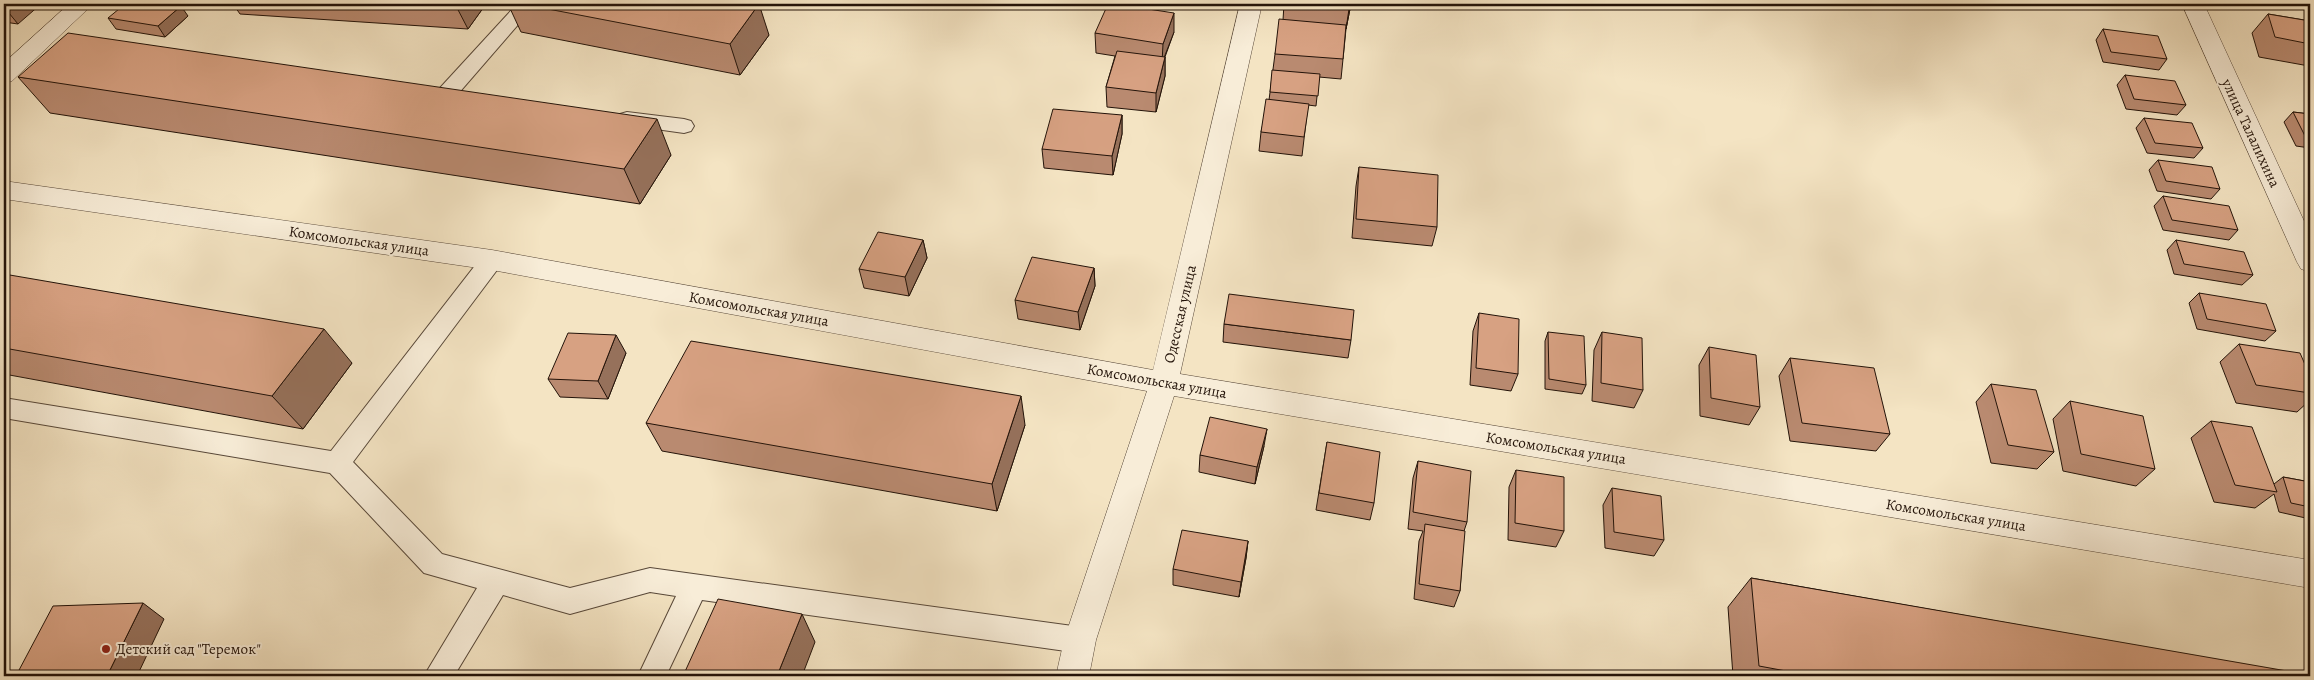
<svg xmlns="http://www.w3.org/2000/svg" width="2314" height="680" font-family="Alegreya,serif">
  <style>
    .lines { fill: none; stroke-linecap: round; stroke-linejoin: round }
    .service-casing { stroke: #574738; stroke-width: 2 }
    .minor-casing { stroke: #574738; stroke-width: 1 }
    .tertiary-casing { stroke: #574738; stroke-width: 1 }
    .service { fill: #f8edd8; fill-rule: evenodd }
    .minor { fill: #f8edd8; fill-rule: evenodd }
    .tertiary { fill: #f8edd8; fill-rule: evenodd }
    .wall { fill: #b98a70; stroke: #231309 }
    .shaded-wall { fill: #96715b; stroke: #231309 }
    .building { fill: #d7a182; stroke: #231309 }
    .poi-dot { fill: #8f2418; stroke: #f8edd8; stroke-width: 2 }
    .labels { text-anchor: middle; stroke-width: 4; stroke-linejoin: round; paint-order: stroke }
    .street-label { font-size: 15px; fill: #231309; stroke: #f8edd8 }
    .poi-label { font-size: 15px; fill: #231309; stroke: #f8edd8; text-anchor: start }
  </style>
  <rect width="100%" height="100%" fill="#f4e4c3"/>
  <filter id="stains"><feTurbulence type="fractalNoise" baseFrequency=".004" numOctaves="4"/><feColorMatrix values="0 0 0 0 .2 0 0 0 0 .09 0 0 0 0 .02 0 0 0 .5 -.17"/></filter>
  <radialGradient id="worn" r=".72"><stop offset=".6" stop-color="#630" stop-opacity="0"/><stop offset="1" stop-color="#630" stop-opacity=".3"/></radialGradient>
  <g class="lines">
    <g class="service-casing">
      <path id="service" d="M517 4H536L451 102 444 104 417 99 414 94 417 89 424 87 439 89Z
        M792 4H811L809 8H794Z
        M627 112 684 119 691 121 694 126 691 131 684 133 620 124 617 119 620 114Z
        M492 252 500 254 503 260 500 266 353 462 442 554 570 588 650 568 1080 627 1090 631 1094 640 1090 649 1080 653 702 600 666 676H638L676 596 650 592 570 614 503 595 454 676H424L477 588 424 573 330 473 4 418V398L331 451 484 254Z"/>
    </g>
    <g class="minor-casing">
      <path id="minor" d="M69 4H93L12 81 4 84V63Z
        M1240 4H1262L1180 374 2310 560V588L1174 396 1096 640 1089 676H1056L1064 640 1147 391 492 270 4 199V181L492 250 1153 370Z"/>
    </g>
    <g class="tertiary-casing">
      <path id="tertiary" d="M2182 4H2204L2310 234V272L2301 269 2297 262Z"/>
    </g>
    <use href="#service" class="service"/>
    <use href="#minor" class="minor"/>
    <use href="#tertiary" class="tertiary"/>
  </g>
  <path class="wall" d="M4 4 18 24 4 22Z
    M233 4H486L468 29 240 14Z
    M508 4H522L769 35 740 75 521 32Z
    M1284 4H1351L1346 29 1341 79 1319 77 1316 106 1308 105 1302 156 1259 151 1261 132 1269 100 1275 54 1283 20Z
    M2268 14 2310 21V70L2309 66 2259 57 2252 33Z
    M188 16 165 37 116 29 108 18Z
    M2103 29 2167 59 2159 70 2103 62 2096 40Z
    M1174 32 1165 57V76L1156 112 1107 107 1106 87 1115 56 1096 53 1095 33Z
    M2125 75 2186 105 2177 115 2126 109 2117 85Z
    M18 77 671 155 640 204 50 113Z
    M2293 112 2310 114V148L2296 146 2284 122Z
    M1122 115V134L1113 175 1044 168 1042 149Z
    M2144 118 2203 148 2194 158 2147 153 2136 128Z
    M2310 159V175L2305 164Z
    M2158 160 2220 189 2211 199 2157 191 2149 170Z
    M1359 167 1437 227 1432 246 1352 238 1356 186Z
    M2163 196 2238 230 2229 240 2163 230 2154 206Z
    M923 240 927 258 909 296 864 288 859 269Z
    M2176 240 2253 275 2242 285 2174 274 2167 250Z
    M1094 268 1095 286 1080 330 1018 319 1015 300Z
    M4 274 352 363 303 429 4 374Z
    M2199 293 2276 331 2265 341 2197 329 2189 303Z
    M1479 313 1518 374 1511 391 1470 385 1473 331Z
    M1224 324 1351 340 1348 358 1223 342Z
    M1548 332 1586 385 1582 394 1545 389V341Z
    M1602 332 1643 390 1634 408 1592 401 1594 350Z
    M2239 344 2310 376V400L2297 412 2236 403 2220 362Z
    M1709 347 1760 407 1749 425 1700 416 1699 365Z
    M626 353 608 399 560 397 548 379Z
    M1790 358 1890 434 1876 451 1790 441 1779 376Z
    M1991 384 2054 452 2037 469 1991 463 1976 402Z
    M2070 401 2155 469 2136 486 2063 471 2053 419Z
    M2211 421 2274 484 2283 477 2310 482V519L2279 512 2274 494 2255 508 2214 502 2191 438Z
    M646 423 1025 425 997 511 662 451Z
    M1327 442 1374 503 1370 520 1316 510Z
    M1264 446 1255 484 1199 472 1200 455Z
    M1418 461 1467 522 1464 531 1460 591 1454 607 1414 599 1419 541 1423 531 1408 529 1413 478Z
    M1516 470 1564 531 1556 547 1508 540 1509 487Z
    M1612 488 1664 540 1654 556 1605 548 1603 505Z
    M1248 541 1246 558 1239 597 1173 585V569Z
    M1751 578 2310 676H1733L1728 607Z"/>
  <path class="shaded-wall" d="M4 4H41L18 24 4 7Z
    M455 4H486L468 29Z
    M759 4 769 35 740 75 730 44Z
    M1350 4H1351L1346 29 1349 9Z
    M181 6 188 16 165 37 158 26Z
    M1174 13V32L1162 63 1163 44Z
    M1165 57V76L1156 112V93Z
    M1122 115V134L1113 175 1112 156Z
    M657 119 671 155 640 204 624 169Z
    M923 240 927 258 909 296 905 277Z
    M1094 268 1095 286 1080 330 1078 312Z
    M324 329 352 363 303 429 272 396Z
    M616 335 626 353 608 399 598 381Z
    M1021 396 1025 425 997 511 992 484Z
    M1267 429 1264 446 1255 484 1257 467Z
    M1248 541 1246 558 1239 597 1241 582Z
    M143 603 164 619 137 676H107Z
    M802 614 815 642 802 676H777Z"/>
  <path class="building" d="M125 4H169L181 6 158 26 108 18Z
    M522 4H759L730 44Z
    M1108 4H1116L1174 13 1163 44 1095 33Z
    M1303 4H1350L1349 9Z
    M2268 14 2310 21V44L2275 37Z
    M1279 19 1346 25 1343 59 1275 54Z
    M2103 29 2158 36 2167 59 2111 52Z
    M68 33 657 119 624 169 18 77Z
    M1117 51 1165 57 1156 93 1106 87Z
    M1272 70 1320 74 1318 96 1270 92Z
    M2125 75 2175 81 2186 105 2134 99Z
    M1266 99 1309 104 1304 137 1261 132Z
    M1053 109 1122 115 1112 156 1042 149Z
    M2293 112 2310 114V136H2305Z
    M2144 118 2192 123 2203 148 2155 143Z
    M2158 160 2212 167 2220 189 2166 181Z
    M1359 167 1438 175 1437 227 1356 219Z
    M2163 196 2229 206 2238 230 2172 220Z
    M878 232 923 240 905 277 859 269Z
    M2176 240 2244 252 2253 275 2184 264Z
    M1032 257 1094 268 1078 312 1015 300Z
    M4 274 324 329 272 396 4 348Z
    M2199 293 2266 304 2276 331 2207 319Z
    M1229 294 1354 310 1351 340 1224 324Z
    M1479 313 1519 319 1518 374 1476 368Z
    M1548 332 1584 336 1586 385 1549 379Z
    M1602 332 1642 338 1643 390 1601 383Z
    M568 333 616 335 598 381 548 379Z
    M691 341 1021 396 992 484 646 423Z
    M2239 344 2300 353 2310 376V393L2256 385Z
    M1709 347 1756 355 1760 407 1711 398Z
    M1790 358 1874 368 1890 434 1802 423Z
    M1991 384 2036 390 2054 452 2008 445Z
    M2070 401 2143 416 2155 469 2081 454Z
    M1210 417 1267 429 1257 467 1200 455Z
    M2211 421 2252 427 2277 492 2235 485Z
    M1327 442 1380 452 1374 503 1319 493Z
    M1418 461 1471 471 1467 522 1413 512Z
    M1516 470 1564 477V531L1515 523Z
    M2283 477 2310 482V507L2291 503Z
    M1612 488 1661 496 1664 540 1614 532Z
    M1425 524 1465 531 1460 591 1419 584Z
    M1182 530 1248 541 1241 582 1173 569Z
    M1751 578 2310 675V676H1813L1759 666Z
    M718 599 802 614 777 676H683Z
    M143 603 107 676H4V672H18L53 606Z"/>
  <circle class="poi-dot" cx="106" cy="649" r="5"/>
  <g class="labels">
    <g class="street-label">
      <text transform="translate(2251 133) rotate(65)" y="5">улица Талалихина</text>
      <text transform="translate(359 241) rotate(8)" y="5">Комсомольская улица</text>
      <text transform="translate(759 309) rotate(10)" y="5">Комсомольская улица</text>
      <text transform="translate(1180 314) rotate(-77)" y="5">Одесская улица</text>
      <text transform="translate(1157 381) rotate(10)" y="5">Комсомольская улица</text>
      <text transform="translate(1556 448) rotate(9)" y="5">Комсомольская улица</text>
      <text transform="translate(1956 515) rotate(9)" y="5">Комсомольская улица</text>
    </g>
    <g class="poi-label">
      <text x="116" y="654">Детский сад "Теремок"</text>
    </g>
  </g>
  <rect width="2314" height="680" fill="none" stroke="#f4e4c3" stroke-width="20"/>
  <rect x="5" y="5" width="2304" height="670" fill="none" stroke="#231309" stroke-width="2.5"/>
  <rect x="10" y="10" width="2294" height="660" fill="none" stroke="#231309"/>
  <rect width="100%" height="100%" filter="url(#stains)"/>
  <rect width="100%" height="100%" fill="url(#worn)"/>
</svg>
